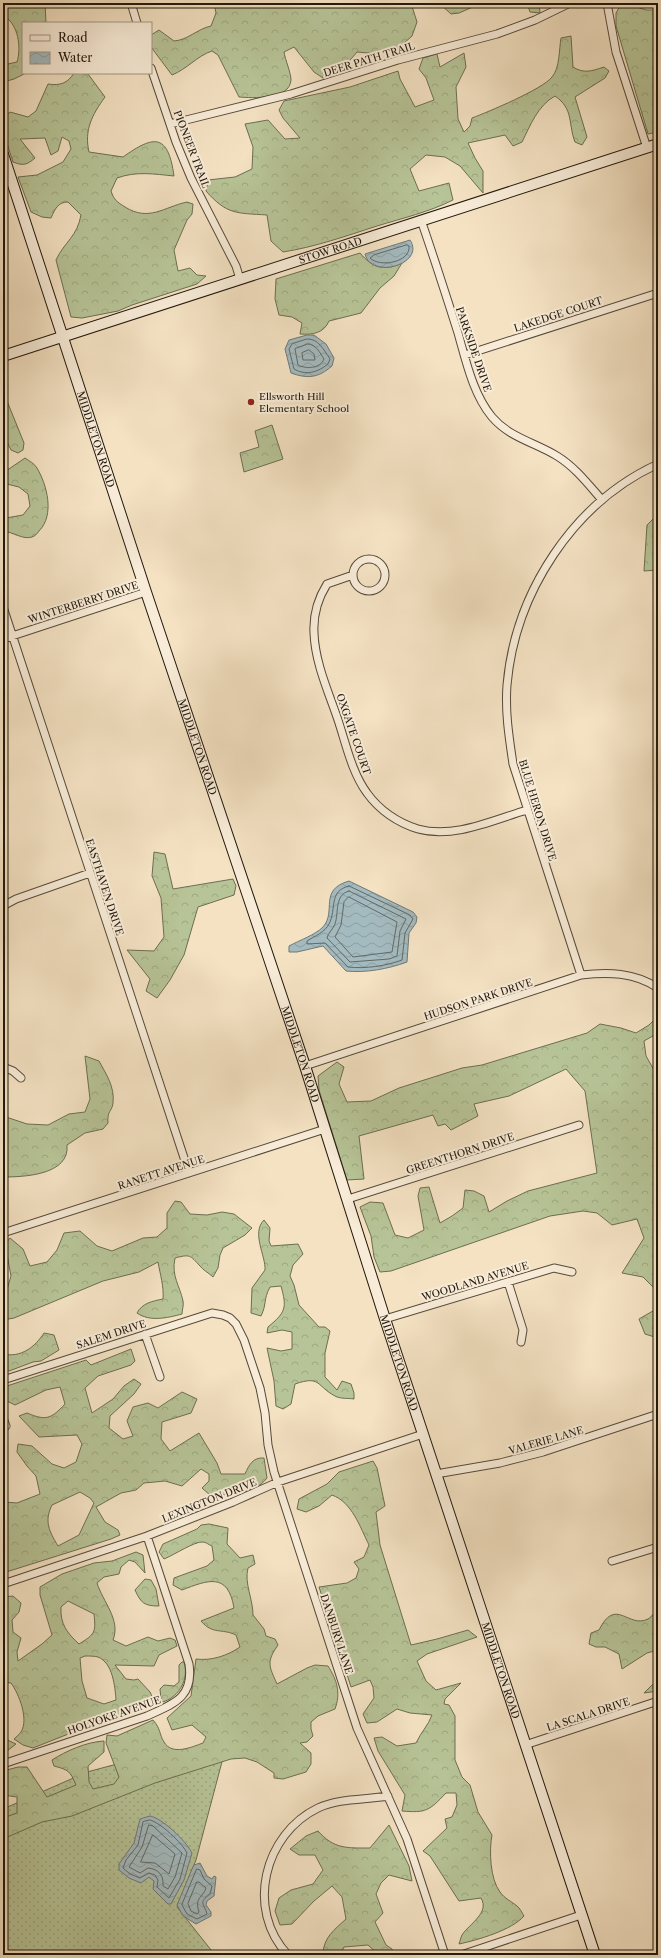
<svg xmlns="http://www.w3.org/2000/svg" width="661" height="1958" font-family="'Libre Caslon Text',serif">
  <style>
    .grass { fill: url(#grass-dots); stroke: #6c6e52 }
    .forest { fill: url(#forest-crowns); stroke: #6c6e52; fill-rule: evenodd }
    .water { fill: url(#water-waves); stroke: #6f7977 }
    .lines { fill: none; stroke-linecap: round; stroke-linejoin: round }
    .shore { stroke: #626966; stroke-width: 1 }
    .street-casing { stroke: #564a3a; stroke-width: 9 }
    .secondary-casing { stroke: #22180c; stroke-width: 12 }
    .street { stroke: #f8ecd8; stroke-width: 7 }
    .secondary { stroke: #f8ecd8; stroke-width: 10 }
    .poi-dot { fill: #8f2418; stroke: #f8ecd8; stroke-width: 1.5 }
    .labels { text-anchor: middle; stroke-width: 4; stroke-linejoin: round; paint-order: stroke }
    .street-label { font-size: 10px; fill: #22180c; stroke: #f8ecd8 }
    .poi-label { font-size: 10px; fill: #22180c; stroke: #f8ecd8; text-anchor: start }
  </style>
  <defs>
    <pattern id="grass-dots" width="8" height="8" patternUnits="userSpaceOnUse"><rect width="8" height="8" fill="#b7c497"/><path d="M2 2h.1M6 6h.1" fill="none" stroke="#9da881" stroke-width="1.8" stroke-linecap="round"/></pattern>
    <pattern id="forest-crowns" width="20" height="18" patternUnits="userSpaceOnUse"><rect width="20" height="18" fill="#b7c497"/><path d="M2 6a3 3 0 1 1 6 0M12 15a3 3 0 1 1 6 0" fill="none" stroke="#9da881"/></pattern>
    <pattern id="water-waves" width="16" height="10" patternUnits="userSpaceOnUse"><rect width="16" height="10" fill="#a3babf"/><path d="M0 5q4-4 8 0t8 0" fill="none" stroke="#8c9fa3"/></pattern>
  </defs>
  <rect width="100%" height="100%" fill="#f4e2c3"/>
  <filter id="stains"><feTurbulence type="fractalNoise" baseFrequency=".005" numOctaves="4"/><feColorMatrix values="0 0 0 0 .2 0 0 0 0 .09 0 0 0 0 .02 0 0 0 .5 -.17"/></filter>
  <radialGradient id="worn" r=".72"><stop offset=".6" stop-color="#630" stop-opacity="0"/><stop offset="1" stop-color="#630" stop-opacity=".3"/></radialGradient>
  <path class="grass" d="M162 1752 223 1758 196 1860 177 1907 215 1955H3V1809L87 1772Z"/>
  <path class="forest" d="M3 3H45L46 23H23V73H26L14 79 3 82V63L8 64 17 62C21 49 19 29 8 19L3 22Z
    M214 3H411L417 22 412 36 394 52 380 54 357 52C345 66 341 72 323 78L314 72 294 47 284 52C285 59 291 73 291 80 290 100 252 98 239 97L218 55 212 51C197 56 187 69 172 75L151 47V35L159 30 174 41C188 40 197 29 211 26L216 13Z
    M439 3H482L459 13 451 14Z
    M527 3H539L540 13 530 12Z
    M628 4 646 10H658V132L648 134 616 26V13L620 6Z
    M571 36 573 67C584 74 592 71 604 67L609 71 605 78 575 97 587 137 582 145 575 142C568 124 574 109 555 96 538 105 530 126 522 142L513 146 505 135 468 143 475 158 483 171V193L460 166 445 157 426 155 410 169 419 191 449 183 453 200C429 212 403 218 377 226 346 236 315 247 283 252L271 241 267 215C237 213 227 215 206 191L208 180 235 177 252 169 253 147 245 124 268 120 285 139 300 138 283 118 279 110 284 101 350 87 398 71 400 79 415 107 434 100 426 78 419 69 423 58 437 54 440 67 464 53 466 67 456 87 458 119 464 132 470 126 472 118C488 112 543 89 552 77 560 68 559 49 561 38Z
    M74 73 88 74 105 97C92 115 84 130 89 152L123 157C154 135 168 133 174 176 154 174 136 171 117 178L111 191C114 200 117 202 125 207 149 222 164 207 187 202L193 204 192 214 187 220 174 250 178 271 190 268 197 275 206 276 197 284 132 305 118 311 82 318 71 317 56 260C65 241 77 237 81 215L68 202C58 202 55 209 51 218L42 217 31 212 18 177 37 175 63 162 71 149 69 141 62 137 58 151 51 155 45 138 20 139 35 158C27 165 23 166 13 162L3 131V119L10 112 28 117 36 111 48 84C60 86 68 83 74 73Z
    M360 253C372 267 383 272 402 263L394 276 380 288 361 313 329 321C324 333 313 335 300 334L302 323 292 317 279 315 275 299 276 279Z
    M3 384 7 401 24 443 23 450 18 453 11 450 3 434Z
    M272 425 283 459 244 472 240 453 259 447 255 431Z
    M25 458C29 461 34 463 37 468 47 485 55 515 39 531 37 534 35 536 32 537 23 540 13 532 3 531V521L6 518 23 515 30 506 28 494 19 487 3 483V473Z
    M658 514V570L644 571 647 525Z
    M154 852 165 854 173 889 233 879 236 886 234 895 198 907 184 955 170 980 157 998 146 991 150 979 127 950 154 951 164 937 161 898 152 876Z
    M658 1016V1033L644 1041 646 1056 658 1077V1292L643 1277 622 1273 644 1238 637 1219 612 1225 597 1213 583 1211 550 1216 391 1271 380 1272 374 1257 371 1236 360 1207 370 1202 383 1203 395 1235 408 1238 424 1230 418 1196 420 1188 429 1187 440 1223 452 1216 463 1208 465 1190 474 1191 484 1196 489 1212 507 1201 528 1191 597 1173 585 1091 566 1069 509 1096 474 1104 478 1116 451 1130 445 1124 438 1126 433 1115 359 1136 364 1179 347 1180 319 1090 318 1076 337 1062 344 1067 339 1084 347 1102 371 1101 399 1088 462 1068 482 1065 587 1033 600 1024 621 1028 636 1033 649 1025Z
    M85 1056 99 1061C106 1074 115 1087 113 1103 112 1112 107 1110 108 1123L103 1129 85 1133 67 1145C70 1175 24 1177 3 1177V1116L27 1124 48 1125 69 1114 85 1112 90 1099Z
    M175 1201 181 1202 190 1214 207 1215 222 1212 234 1214 252 1228 245 1235 223 1248 220 1255 218 1268 213 1277C209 1273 203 1270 200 1266 190 1255 190 1254 175 1258 171 1276 180 1286 183 1301 184 1305 182 1310 182 1314 167 1318 150 1322 137 1313 142 1303 153 1301 163 1299 164 1286 160 1274 158 1262L139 1272 103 1281 14 1318 3 1320V1303L11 1276 5 1244 10 1238 23 1249 30 1266 47 1262 57 1250 64 1233 80 1231 97 1246 112 1251 143 1238 157 1237 167 1228V1213Z
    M264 1220 270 1228 269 1241 271 1246 298 1244 303 1254 293 1265 290 1276 294 1285 299 1305 319 1327H325L330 1331 325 1353V1377L337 1390 342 1381 351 1384 354 1393V1399C348 1398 340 1399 335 1396 316 1386 321 1375 295 1384L291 1404 283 1409 276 1406 274 1381 267 1348 281 1351 292 1349V1332L282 1330 267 1333 268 1327C286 1312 287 1308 281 1286L270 1287C263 1300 267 1304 261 1316L251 1313 252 1288 265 1270C266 1256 251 1233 264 1220Z
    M658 1308V1338L645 1334 639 1319Z
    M44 1333 54 1335 59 1350 41 1361 33 1362 9 1371 3 1368V1354C21 1358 35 1347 44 1333Z
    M131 1349 135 1361 131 1365 98 1376 85 1388 92 1413 113 1399 124 1386 134 1379 141 1384 134 1394 110 1416 109 1428 123 1439 133 1436 127 1421 133 1407 148 1403 158 1408 182 1392 197 1399 191 1413 162 1422 161 1439 170 1451 199 1433 217 1463 221 1474H245C249 1465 253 1457 264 1458L267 1478C255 1494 228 1495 210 1495L202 1488 209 1481V1474L201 1469 182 1486 165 1481 144 1483 136 1490 121 1493 96 1507 105 1522 118 1530 120 1535 111 1539 3 1573V1502L17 1503 40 1494 36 1476 27 1466 17 1452 18 1444 32 1446 52 1464 64 1468 76 1462 82 1444 77 1435 39 1437 19 1416 27 1413C46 1421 51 1419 65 1404L60 1387 46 1390 15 1405 3 1399 4 1387 86 1360 91 1365ZM80 1492 90 1498 94 1503 79 1535 58 1546C49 1531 44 1521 52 1505Z
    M373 1461 377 1468 385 1506 376 1512 380 1545 411 1645 437 1639 468 1630 477 1637 427 1654 417 1661 426 1681 436 1690 461 1683 445 1699 444 1704 449 1705 455 1716V1760L462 1777 470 1785 478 1812 492 1835C489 1850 490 1879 500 1892 505 1899 511 1901 517 1906 520 1908 522 1913 524 1916 512 1930 478 1940 459 1944 460 1941 461 1937 462 1935 469 1924 490 1913 481 1898L459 1901 430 1856 423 1851 447 1828 445 1819 452 1817 457 1805 456 1793H446C429 1811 426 1813 402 1811L405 1795 378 1751 374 1738 382 1737 397 1746 416 1743C421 1732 428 1726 432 1715L410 1713 397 1709 377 1722 367 1723 363 1714 374 1698 373 1687 370 1680 351 1687 319 1587 347 1583 356 1578 359 1569 354 1562 364 1557 369 1545C360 1527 352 1502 332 1495L319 1506 306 1512 297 1509 299 1499 327 1484 339 1472Z
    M209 1524 228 1528 227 1544 240 1558 253 1555 255 1564 248 1568C244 1583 253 1599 253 1615L264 1629 266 1636 275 1639 278 1645C266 1662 269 1666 277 1684L307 1668 315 1665 328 1666C337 1680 341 1693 335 1709L318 1716 311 1722V1729L313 1736 307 1742 300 1743 311 1753V1764L306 1772 283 1779 274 1778V1773L257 1762 245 1758 231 1759 155 1783 72 1816 42 1822 3 1839V1818L17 1813V1797L3 1795V1771L18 1767H27L47 1797 76 1785C70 1771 69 1770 54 1766L52 1760C66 1751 86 1742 104 1741V1752L88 1766 89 1782 93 1789 114 1784 119 1777 106 1743 107 1735 117 1736 153 1720C161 1729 159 1734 164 1742 172 1756 192 1747 203 1743L206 1737 192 1725 172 1730 167 1718 191 1696 196 1659C211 1661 227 1656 240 1647L236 1635C221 1628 213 1635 201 1621L234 1608C228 1572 208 1580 182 1590L173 1585 174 1578 207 1566 214 1560 212 1546C209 1545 206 1542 203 1542 195 1541 174 1555 164 1559L159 1552 163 1544 197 1529 201 1525Z
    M136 1552 143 1555 145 1573 135 1562 129 1560 121 1567 119 1574 104 1577 97 1583C103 1602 121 1620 113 1640L126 1646 148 1637 158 1641 170 1638 175 1640 177 1646 159 1655 154 1666 115 1665 126 1679 134 1680 138 1679 150 1692 156 1705 101 1721 33 1748 23 1745 14 1739C16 1737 20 1734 21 1732 29 1719 19 1694 11 1683L3 1682V1597L13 1596 21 1603 19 1612 12 1620 13 1632 21 1638 17 1652 18 1661 42 1644 52 1635 40 1595V1587L62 1574 94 1563 112 1561ZM68 1601 94 1614C96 1633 95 1634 79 1644 67 1633 60 1624 61 1607ZM85 1656C89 1656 95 1656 98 1657 113 1663 115 1687 116 1700L104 1704 87 1698 82 1681 80 1658Z
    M145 1579 151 1580 156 1589 159 1606C144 1606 141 1603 135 1590Z
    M658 1607V1650L647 1653 622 1669 619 1654 605 1647H596L589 1644 591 1633 599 1630C616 1596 628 1629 648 1619 652 1617 655 1611 658 1607Z
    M182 1662H184C189 1679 180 1696 163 1702L161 1700 160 1689 164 1685 174 1686 179 1682V1665Z
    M658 1679V1691L644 1693Z
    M3 1738 16 1744 3 1754Z
    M389 1825 409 1866 412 1881 389 1875 381 1883 376 1894 383 1913 375 1922 386 1945 392 1949 395 1955H379L368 1945 344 1947 340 1955H323C323 1938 334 1930 346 1919L342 1897 332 1886 314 1901 292 1924 280 1925 275 1911 279 1898 291 1890 313 1884 323 1870 315 1855H299L290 1849 306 1836 318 1831C334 1849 346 1848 370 1848Z"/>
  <path class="water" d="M410 240C426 264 371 280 365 254Z
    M307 335H314L326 344 334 358 332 366C318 378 308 379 291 373L285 349 289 340Z
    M349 881 413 912 417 917 416 923 409 933 407 962C388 969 366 973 346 971L323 946 297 952H289V946C300 940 315 935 323 927 337 911 318 890 349 881Z
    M150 1816C162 1818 186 1841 192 1853L184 1880 171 1904H168L153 1889 154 1881 149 1877 141 1883 129 1878 119 1870V1864L134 1843 140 1819Z
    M200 1863 207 1876 212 1879 214 1876 216 1877 214 1896 207 1901 206 1905 211 1912V1916L196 1924 183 1916 177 1905 192 1869 194 1865Z"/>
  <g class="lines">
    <path class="shore" d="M407 245 409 246C411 262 380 268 370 258L374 255Z
      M307 339C318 338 324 350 330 359L328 364C318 372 306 376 294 369L289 349 292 344Z
      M308 344C316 344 320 353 324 359 320 369 306 369 298 365L295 349Z
      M309 350 314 354 315 360H303L302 353Z
      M349 886 410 915 413 919 405 933 402 960C386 966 365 969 348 967L325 943 307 944V941C315 936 325 932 329 924 337 909 328 891 349 886Z
      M349 891 406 919 400 931 397 956 389 959 350 962 327 938C328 933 333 929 335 924 339 913 334 895 349 891Z
      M349 897 397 922 392 952 353 957 335 937 341 925 344 902Z
      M150 1820C160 1822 183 1844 187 1853L180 1879 169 1898 157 1887 158 1880 155 1875 149 1873 140 1878 130 1874 123 1868 126 1860 138 1845 143 1822Z
      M149 1825 153 1826 182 1853 175 1877 168 1889 163 1886C164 1876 159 1869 148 1868L140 1873 129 1867 142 1847Z
      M153 1835 175 1854 169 1874 155 1863 141 1862Z
      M197 1869 200 1870 204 1879 212 1886 210 1894C198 1903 204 1903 207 1914L197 1919 187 1914 182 1905Z
      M197 1882H199L206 1888C203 1898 194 1897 199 1912L197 1914 191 1911 188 1904Z"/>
    <g class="street-casing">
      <path id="street" d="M131 3 137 23
        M607 3 616 52 647 148
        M151 68 176 142 191 178 236 266 240 279
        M170 124 291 94 398 60 497 34 535 20 570 3
        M421 220C434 258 446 295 458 333 466 361 473 394 492 417 510 438 534 442 557 456 575 467 588 484 602 500
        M465 355 658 293
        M353 575a16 16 0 1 1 32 0a16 16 0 1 1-32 0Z
        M353 575 327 584C317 600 313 615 314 633 315 663 329 693 338 720 346 744 352 773 367 793 379 810 398 823 418 829 454 839 493 820 527 810
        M3 607 189 1173
        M3 639 146 592
        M3 906 16 899 90 873
        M581 975 513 764C509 737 505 712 507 685 515 593 573 503 658 464
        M305 1066 581 975C608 972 634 972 658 988
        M3 1067 13 1071 21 1078
        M348 1199 579 1125
        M3 1233 325 1129
        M508 1282 523 1330 521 1342
        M385 1319 554 1268 572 1272
        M145 1334 160 1377
        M3 1380 212 1313 223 1315 230 1318 236 1324 244 1340 260 1388 265 1413 268 1445 274 1472 357 1728 407 1839 445 1955
        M3 1418 6 1426
        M436 1474 500 1463 543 1452 658 1414
        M612 1561 658 1547
        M3 1584 147 1536 233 1502 278 1482 423 1434
        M525 1745 658 1701
        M3 1764 147 1716C173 1704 194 1698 189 1664L147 1536
        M288 1955C245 1910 264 1834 318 1808 339 1798 365 1800 388 1796
        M461 1955 581 1915"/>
    </g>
    <g class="secondary-casing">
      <g id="secondary">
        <path id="s1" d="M3 154 146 592 305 1066 385 1319 595 1955"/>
        <path id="s2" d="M3 356 658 144"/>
      </g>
    </g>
    <use href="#street" class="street"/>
    <use href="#secondary" class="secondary"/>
  </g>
  <circle class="poi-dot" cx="251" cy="402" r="4"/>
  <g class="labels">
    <g class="street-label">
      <text transform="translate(369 59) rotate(-17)" y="4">DEER PATH TRAIL</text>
      <text transform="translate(192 149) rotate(69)" y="4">PIONEER TRAIL</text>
      <text dy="4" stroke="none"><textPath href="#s2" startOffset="344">STOW ROAD</textPath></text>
      <text transform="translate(558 314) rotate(-18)" y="4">LAKEDGE COURT</text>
      <text transform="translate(474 349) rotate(71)" y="4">PARKSIDE DRIVE</text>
      <text dy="4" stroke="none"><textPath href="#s1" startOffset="300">MIDDLETON ROAD</textPath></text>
      <text transform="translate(83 602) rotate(-18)" y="4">WINTERBERRY DRIVE</text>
      <text transform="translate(354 734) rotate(71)" y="4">OXGATE COURT</text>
      <text dy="4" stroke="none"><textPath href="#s1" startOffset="624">MIDDLETON ROAD</textPath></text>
      <text transform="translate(538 810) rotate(73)" y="4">BLUE HERON DRIVE</text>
      <text transform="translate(105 887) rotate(72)" y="4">EASTHAVEN DRIVE</text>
      <text transform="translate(478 999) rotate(-18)" y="4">HUDSON PARK DRIVE</text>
      <text dy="4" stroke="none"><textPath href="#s1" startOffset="948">MIDDLETON ROAD</textPath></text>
      <text transform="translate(460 1153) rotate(-18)" y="4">GREENTHORN DRIVE</text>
      <text transform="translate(161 1172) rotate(-18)" y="4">RANETT AVENUE</text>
      <text transform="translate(475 1281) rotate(-17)" y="4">WOODLAND AVENUE</text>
      <text transform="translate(111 1334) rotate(-18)" y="4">SALEM DRIVE</text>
      <text dy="4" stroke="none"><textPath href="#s1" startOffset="1272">MIDDLETON ROAD</textPath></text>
      <text transform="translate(546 1440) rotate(-16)" y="4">VALERIE LANE</text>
      <text transform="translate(209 1500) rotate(-22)" y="4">LEXINGTON DRIVE</text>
      <text transform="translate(337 1634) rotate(72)" y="4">DANBURY LANE</text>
      <text dy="4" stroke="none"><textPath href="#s1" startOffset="1596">MIDDLETON ROAD</textPath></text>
      <text transform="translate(588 1714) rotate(-18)" y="4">LA SCALA DRIVE</text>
      <text transform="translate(114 1715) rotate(-19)" y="4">HOLYOKE AVENUE</text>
    </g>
    <g class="poi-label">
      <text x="259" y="400">Ellsworth Hill<tspan x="259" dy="12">Elementary School</tspan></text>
    </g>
  </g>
  <rect width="661" height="1958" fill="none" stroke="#f4e2c3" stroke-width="16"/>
  <rect x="4" y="4" width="653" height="1950" fill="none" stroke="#22180c" stroke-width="2"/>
  <rect x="8" y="8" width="645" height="1942" fill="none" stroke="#22180c"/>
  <rect x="22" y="22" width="130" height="52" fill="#f8ecd8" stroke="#a29786"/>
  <rect x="30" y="35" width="20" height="6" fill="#f8ecd8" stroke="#a29786"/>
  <text x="58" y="42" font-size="12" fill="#22180c">Road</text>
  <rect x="30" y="52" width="20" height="12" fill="url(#water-waves)" stroke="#a29786"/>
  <text x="58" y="62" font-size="12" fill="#22180c">Water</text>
  <rect width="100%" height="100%" filter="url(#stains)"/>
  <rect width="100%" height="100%" fill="url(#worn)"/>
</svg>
